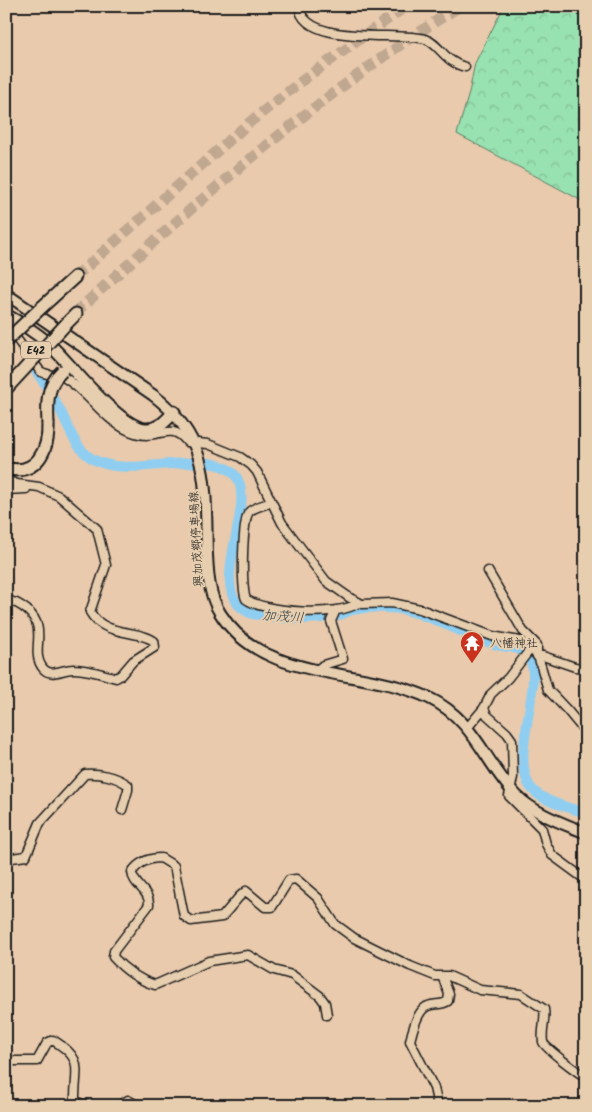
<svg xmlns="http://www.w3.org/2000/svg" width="592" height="1112" font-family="Kalam,'Klee One',sans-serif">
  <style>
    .forest { fill: url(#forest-crowns); stroke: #5a7e66 }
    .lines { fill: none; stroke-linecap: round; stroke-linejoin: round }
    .river { stroke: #90cef1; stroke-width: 10 }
    .highway-tunnel { stroke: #c0a790; stroke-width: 11; stroke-dasharray: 11 5.5; stroke-linecap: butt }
    .minor-casing { stroke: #1c1c1c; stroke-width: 11 }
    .major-casing { stroke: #1c1c1c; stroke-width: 14 }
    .highway-casing { stroke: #1c1c1c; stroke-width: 15 }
    .minor { stroke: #e7ceaf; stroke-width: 8 }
    .major { stroke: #e7ceaf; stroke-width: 10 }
    .highway { stroke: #e7ceaf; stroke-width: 11 }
    .highway-bridge-casing { stroke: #1c1c1c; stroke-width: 15; stroke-linecap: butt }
    .highway-bridge { stroke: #e7ceaf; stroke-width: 11 }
    .labels { text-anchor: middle; stroke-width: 4; stroke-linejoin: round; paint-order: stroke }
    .shield { fill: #e7ceaf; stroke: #595148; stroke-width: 1 }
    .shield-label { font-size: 11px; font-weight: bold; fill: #1c1c1c }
    .street-label { font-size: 12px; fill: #1c1c1c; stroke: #e7ceaf }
    .poi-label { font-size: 12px; fill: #1c1c1c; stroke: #e7ceaf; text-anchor: start }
    .water-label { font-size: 14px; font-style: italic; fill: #334047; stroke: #e7ceaf }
  </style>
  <defs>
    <pattern id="forest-crowns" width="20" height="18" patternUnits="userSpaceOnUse" patternTransform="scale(1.25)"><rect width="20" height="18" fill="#98e1b0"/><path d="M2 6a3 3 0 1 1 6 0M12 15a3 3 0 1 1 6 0" fill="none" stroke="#82c097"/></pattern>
  </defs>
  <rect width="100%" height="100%" fill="#e9caad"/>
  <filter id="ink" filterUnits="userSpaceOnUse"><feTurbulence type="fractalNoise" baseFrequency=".02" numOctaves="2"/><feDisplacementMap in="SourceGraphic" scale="10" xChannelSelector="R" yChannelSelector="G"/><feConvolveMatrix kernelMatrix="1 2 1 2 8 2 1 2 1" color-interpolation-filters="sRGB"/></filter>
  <g filter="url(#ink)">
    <path class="forest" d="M504 6H586V203L457 134 469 93 475 63Z"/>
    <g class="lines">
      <path class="river" d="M31 364C42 380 54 397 62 414 70 431 75 447 91 458 130 483 208 444 235 475 260 504 201 593 250 613 255 615 262 615 268 616 291 620 316 620 339 615 344 614 348 611 352 610 362 608 377 607 388 608 424 609 459 634 494 644 502 647 518 647 524 652 552 671 504 760 533 790 544 802 570 808 586 813"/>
      <path class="highway-tunnel" d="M75 277 250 122 307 77 406 6
        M75 313C196 202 320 93 460 6"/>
      <g class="minor-casing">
        <path id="minor" d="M299 6C303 47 397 31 425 39 439 43 444 62 465 67
          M6 324 40 371C48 377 57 373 65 378 90 393 106 424 135 433 158 441 170 420 187 442L208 444 240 457 251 465 257 472 282 523 326 581 350 598 362 604 392 603 420 609 492 636 520 641 530 646 539 659 548 690 567 710 586 733
          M6 480 17 484 39 487 59 496 97 529 106 565 90 612C104 637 137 629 154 641L155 647 133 661 121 675 116 678C102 674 88 669 74 669 63 668 50 679 42 667 30 650 49 629 27 610 21 605 14 600 6 601
          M6 490 26 489
          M271 502C265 505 253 507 249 512 242 520 241 589 246 599 264 613 340 617 358 603
          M488 571 523 631 537 645V653
          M537 654 575 667 586 668
          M317 670 323 665 343 659 331 621 336 610
          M484 708 487 715 507 733 512 740 513 777 509 796 542 829 546 844 552 855 586 880
          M468 727 484 708 491 694 508 678 532 647
          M6 854 12 858 26 856 40 823 85 774C99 773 116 776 128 785V790L122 810
          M327 1015 325 1003 320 996 292 975 274 970 248 955 209 961 155 985C139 980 124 969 113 957L114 951 149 905C150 890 133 886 132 872 139 862 150 858 161 858L174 866 184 916 191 921 222 917 239 897 246 891 265 907H272L289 880 296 879 318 898 335 924 354 938 410 966 435 976H449L480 990 521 994 544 1009C546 1020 541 1031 543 1042 544 1047 578 1073 586 1077
          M6 1056 12 1061H37L47 1043 53 1040C85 1060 75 1067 75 1099L80 1104 94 1106
          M120 1106 128 1100 139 1106
          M438 1106 434 1088 410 1041C412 1032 418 1009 428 1006 435 1003 441 1006 448 1001L449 994 442 976"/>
      </g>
      <g class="major-casing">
        <path id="major" d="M6 294 153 395C212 440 205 488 207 555 208 575 209 595 220 613 264 684 363 666 429 698 475 720 484 762 516 795 535 814 562 823 586 833"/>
      </g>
      <g class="highway-casing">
        <path id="highway" d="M42 307 75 277
          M6 315C21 323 35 332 48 343 70 363 117 426 145 429 158 430 166 421 174 412
          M67 323 76 314
          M6 468C36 477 49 450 48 424"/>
      </g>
      <use href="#minor" class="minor"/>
      <use href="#major" class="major"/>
      <use href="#highway" class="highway"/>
      <g class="highway-bridge-casing">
        <path id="highway-bridge" d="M6 341 42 307
          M6 389 67 323
          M48 424C47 404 46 386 62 371"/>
      </g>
      <use href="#highway-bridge" class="highway-bridge"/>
    </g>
  </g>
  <defs>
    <g id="temple-pin" transform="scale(1.25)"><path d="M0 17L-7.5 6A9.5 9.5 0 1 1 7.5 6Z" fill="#c8321e" stroke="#e7ceaf"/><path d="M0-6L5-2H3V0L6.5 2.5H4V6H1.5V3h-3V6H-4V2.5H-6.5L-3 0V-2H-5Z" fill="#fff"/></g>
  </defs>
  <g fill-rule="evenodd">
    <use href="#temple-pin" x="472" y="643"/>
  </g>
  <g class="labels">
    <rect class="shield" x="21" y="341.5" width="30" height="17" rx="4"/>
    <g class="shield-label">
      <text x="36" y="354">E42</text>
    </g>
    <g class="street-label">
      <text transform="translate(196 539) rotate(-93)" y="4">興加茂郷停車場線</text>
    </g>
    <g class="poi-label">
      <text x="490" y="647">八幡神社</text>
    </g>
    <g class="water-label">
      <text transform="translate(283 616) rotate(4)" y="5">加茂川</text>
    </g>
  </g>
  <rect width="592" height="1112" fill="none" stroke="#e7ceaf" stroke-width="25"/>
  <rect x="12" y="12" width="567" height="1087" fill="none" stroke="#1c1c1c" stroke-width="2" filter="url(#ink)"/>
</svg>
